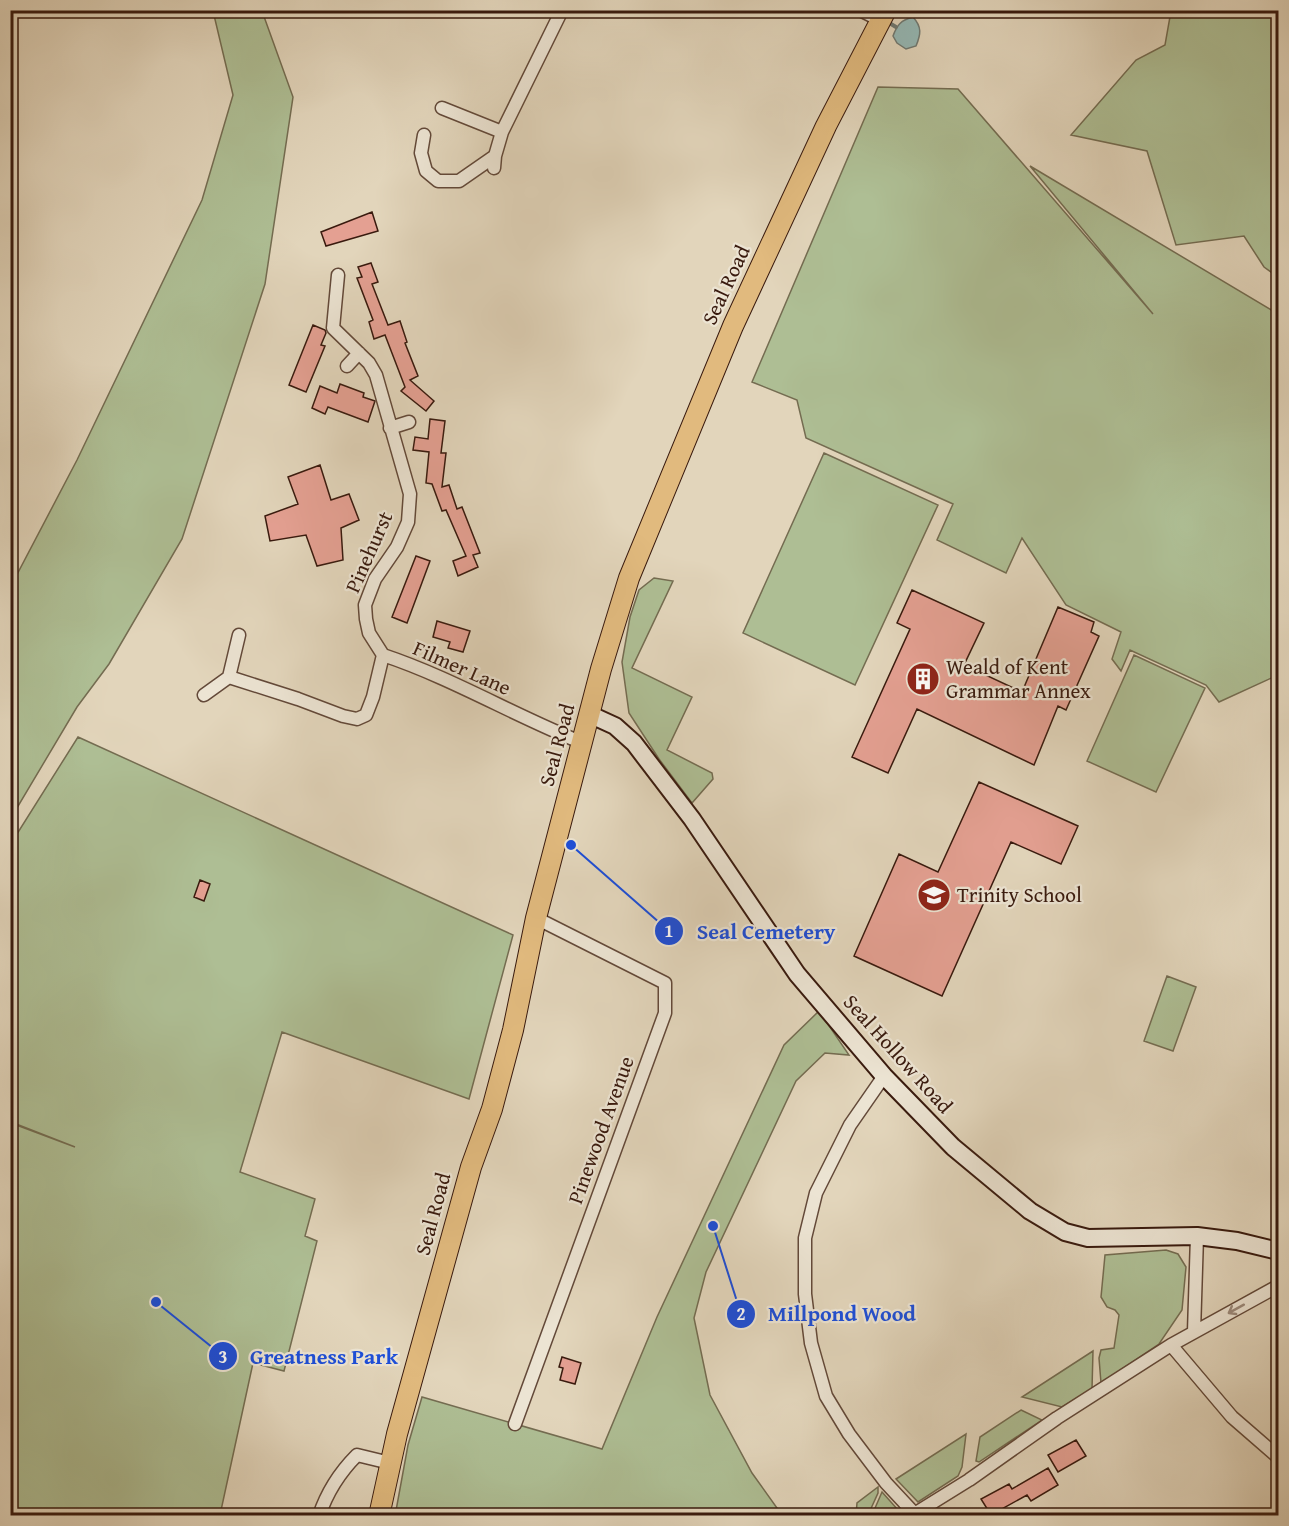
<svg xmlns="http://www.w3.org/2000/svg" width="1289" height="1526" font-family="'Gentium Book Plus',serif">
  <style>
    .green { fill: #aebe94; stroke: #746c51; stroke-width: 1.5 }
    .water { fill: #95b8b5; stroke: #707972; stroke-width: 1.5 }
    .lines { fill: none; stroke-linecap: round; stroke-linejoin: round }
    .stream { stroke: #707972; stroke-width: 4 }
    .building { fill: #e4a092; stroke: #391a0e; stroke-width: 1.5 }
    .minor-casing { stroke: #634939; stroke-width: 15 }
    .secondary-casing { stroke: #391a0e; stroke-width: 20 }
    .trunk-casing { stroke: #391a0e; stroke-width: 22 }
    .minor { stroke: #ece4d3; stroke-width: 12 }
    .secondary { stroke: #ece4d3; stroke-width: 16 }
    .trunk { stroke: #e1ba7e; stroke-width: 20 }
    .oneway { stroke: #9b897a }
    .labels { text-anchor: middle; stroke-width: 4.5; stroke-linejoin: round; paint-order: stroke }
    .street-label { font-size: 21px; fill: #391a0e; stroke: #ece4d3 }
    .poi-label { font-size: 21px; fill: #391a0e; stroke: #ece4d3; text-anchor: start }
    .leader { fill: none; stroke: #1d4ed8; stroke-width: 2 }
    .callout-dot { fill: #1d4ed8; stroke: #ece4d3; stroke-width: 2 }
    .mark-label { font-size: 18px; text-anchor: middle; font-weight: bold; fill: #fff }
    .callout-label { font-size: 22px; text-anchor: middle; font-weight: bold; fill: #1d4ed8; stroke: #ece4d3; stroke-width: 4.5; stroke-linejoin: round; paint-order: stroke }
  </style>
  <rect width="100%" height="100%" fill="#e2d5bb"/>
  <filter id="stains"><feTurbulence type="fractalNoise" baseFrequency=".00333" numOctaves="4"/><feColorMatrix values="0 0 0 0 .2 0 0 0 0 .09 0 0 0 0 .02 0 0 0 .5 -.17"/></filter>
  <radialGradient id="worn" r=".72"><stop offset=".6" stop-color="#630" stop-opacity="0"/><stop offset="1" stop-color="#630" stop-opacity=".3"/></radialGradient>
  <path class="green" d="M213 11H262L293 97 265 284 182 539 109 664 77 707 11 818V586L77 460 202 200 233 95Z
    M1171 11H1278V277L1264 267 1244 236 1176 245 1147 151 1071 135 1136 60 1165 45Z
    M878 87 958 89 1153 314 1030 166 1278 314V675L1219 702 1206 685 1130 650 1121 671 1112 659 1121 632 1066 605 1022 538 1006 573 937 540 953 504 806 438 797 400 752 382Z
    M824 453 938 505 855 685 743 633Z
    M654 578 673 581 632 668 692 697 667 750 712 773 713 779 692 803 659 759 629 713 622 662 630 617 639 590Z
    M1134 655 1205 688 1156 792 1087 761Z
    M78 737 513 935 469 1099 282 1032 240 1172 315 1199 305 1236 317 1241 284 1371 253 1363 220 1515H11V1123L75 1147 11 1122 10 845Z
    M1167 976 1196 987 1173 1051 1144 1041Z
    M819 1011 849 1055 825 1053 796 1081 706 1272 694 1318 710 1395 752 1473 782 1515 395 1516 408 1445 422 1397 602 1449 657 1317 784 1045Z
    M1166 1250 1178 1254 1186 1267 1182 1310 1159 1344 1101 1383 1099 1358 1101 1350 1114 1348 1119 1315 1115 1310 1107 1307 1101 1297 1105 1255Z
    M1093 1351 1092 1389 1062 1407 1022 1397Z
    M1021 1410 1042 1420 979 1462 976 1461 980 1437Z
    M966 1434 962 1467 958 1476 918 1502 896 1479Z
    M878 1487V1493L868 1515H856L857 1503Z
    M882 1492 899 1511 897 1515H872Z"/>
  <path class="water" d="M913 17C922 27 921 34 916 46L906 49 897 43 893 36C897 25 901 20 913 17Z"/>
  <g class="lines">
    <path class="stream" d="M886 21 896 27"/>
  </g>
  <path class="building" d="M372 212 378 231 326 246 321 232Z
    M371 263 378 282 372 284 388 325 400 321 407 342 405 343 418 376 410 380 434 401 426 411 401 391 405 387 385 335 374 339 369 322 373 320 357 278 362 277 358 267Z
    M313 325 325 330 326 333 321 345 325 346 306 392 289 385Z
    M340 384 364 393 363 397 375 401 368 422 328 407 325 414 312 408 320 386 337 393Z
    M430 419 445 421 441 453H446L442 487 449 485 457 509 462 507 480 553 473 555 478 567 458 576 453 561 466 556 446 510 442 511 432 484 426 483 429 452 413 450 415 437 428 439Z
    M320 465 331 500 349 494 359 520 341 528 343 560 317 566 306 535 270 541 265 516 298 504 288 477Z
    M416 556 430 561 407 623 392 617Z
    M912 590 984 623 964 665 1022 692 1058 607 1094 622 1091 632 1099 636 1066 710 1058 706 1034 765 917 709 888 773 852 757 910 629 897 623Z
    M437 621 470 631 463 652 448 648 450 642 433 637Z
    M979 782 1078 826 1061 864 1011 842 942 996 854 956 899 854 938 872Z
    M200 880 210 884 204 901 194 897Z
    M562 1357 581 1363 575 1384 560 1380 563 1368 559 1367Z
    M1076 1440 1086 1456 1058 1472 1048 1455Z
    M1048 1468 1058 1485 1031 1501 1027 1495 991 1515 981 1499 1009 1484 1012 1489Z"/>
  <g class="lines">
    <g class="minor-casing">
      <path id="minor" d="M860 10 880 20
        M442 108 502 132
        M424 135 421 153 426 171 438 181H459L495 156
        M494 168 495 156 502 132 562 10
        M338 275 333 328 369 363 376 375 410 494 408 522 397 547 375 579 365 605 366 619 369 633 383 655
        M347 366 359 353
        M390 428 409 422
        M229 677 298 699 343 716 357 719 366 715 373 697 383 655C452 678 515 716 583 743
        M204 695 229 677 239 635
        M884 1076 850 1125 816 1193 805 1238V1294L811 1343 826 1396 849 1434 886 1483 914 1513
        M1194 1332 1197 1236
        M1171 1345 1232 1417 1278 1457
        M515 1424 665 1013V983L536 918
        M319 1516C327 1492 339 1473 357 1455L390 1463
        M911 1516 969 1480 1057 1418 1171 1345 1278 1286"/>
    </g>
    <g class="secondary-casing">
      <path id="secondary" d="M591 715 615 726 634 743 692 819 797 974 884 1076 953 1147 1030 1211 1065 1232 1088 1238 1197 1236 1237 1241 1278 1251"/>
    </g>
    <g class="trunk-casing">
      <path id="trunk" d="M379 1516 397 1434 471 1167 492 1109 513 1030 536 918 601 669 629 578 733 326 826 126 886 10"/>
    </g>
    <use href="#minor" class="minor"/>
    <use href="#secondary" class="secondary"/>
    <use href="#trunk" class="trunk"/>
  </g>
  <defs><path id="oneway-shaft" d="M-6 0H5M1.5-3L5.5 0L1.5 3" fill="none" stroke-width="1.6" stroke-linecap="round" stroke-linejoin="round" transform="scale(1.5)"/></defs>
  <use class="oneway" href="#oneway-shaft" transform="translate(1236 1309) rotate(151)"/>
  <defs>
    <g id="building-disc" transform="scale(1.725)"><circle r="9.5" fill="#8f2418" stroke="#ece4d3"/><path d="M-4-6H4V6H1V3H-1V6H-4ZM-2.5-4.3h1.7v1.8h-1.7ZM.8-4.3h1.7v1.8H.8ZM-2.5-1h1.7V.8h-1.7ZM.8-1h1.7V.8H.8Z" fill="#fff"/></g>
    <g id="school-disc" transform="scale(1.725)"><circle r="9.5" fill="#8f2418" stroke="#ece4d3"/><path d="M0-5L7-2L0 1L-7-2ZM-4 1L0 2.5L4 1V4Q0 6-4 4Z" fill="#fff"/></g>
  </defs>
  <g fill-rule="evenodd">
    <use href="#building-disc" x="923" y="679"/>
    <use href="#school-disc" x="934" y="895"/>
  </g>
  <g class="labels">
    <g class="street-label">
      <text transform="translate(726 285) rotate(-65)" y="7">Seal Road</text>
      <text transform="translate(369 552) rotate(-66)" y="7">Pinehurst</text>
      <text transform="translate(462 668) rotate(24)" y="7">Filmer Lane</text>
      <text transform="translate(557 745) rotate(-75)" y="7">Seal Road</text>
      <text transform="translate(898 1054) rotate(48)" y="7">Seal Hollow Road</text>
      <text transform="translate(601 1130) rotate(-70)" y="7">Pinewood Avenue</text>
      <text transform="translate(433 1214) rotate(-75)" y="7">Seal Road</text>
    </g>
    <g class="poi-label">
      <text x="946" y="674">Weald of Kent<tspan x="946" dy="24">Grammar Annex</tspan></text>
      <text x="957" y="902">Trinity School</text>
    </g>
  </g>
  <path class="leader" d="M571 845L669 931M713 1226L741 1314M156 1302L223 1356"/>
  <g class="callout-dot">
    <circle cx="571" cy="845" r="6"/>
    <circle cx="713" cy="1226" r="6"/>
    <circle cx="156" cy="1302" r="6"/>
    <circle cx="669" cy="931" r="15"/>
    <circle cx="741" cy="1314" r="15"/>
    <circle cx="223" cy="1356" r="15"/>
  </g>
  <g class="mark-label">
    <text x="669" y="937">1</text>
    <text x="741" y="1320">2</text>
    <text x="223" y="1363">3</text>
  </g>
  <g class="callout-label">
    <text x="766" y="939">Seal Cemetery</text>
    <text x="842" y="1321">Millpond Wood</text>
    <text x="324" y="1364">Greatness Park</text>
  </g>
  <rect width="1289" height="1526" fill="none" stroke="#e2d5bb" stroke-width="36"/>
  <rect x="12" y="12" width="1265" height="1502" fill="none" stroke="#391a0e" stroke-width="3"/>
  <rect x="18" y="18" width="1253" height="1490" fill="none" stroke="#391a0e" stroke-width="1.5"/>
  <rect width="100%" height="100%" filter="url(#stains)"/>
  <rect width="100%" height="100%" fill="url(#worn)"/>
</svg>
